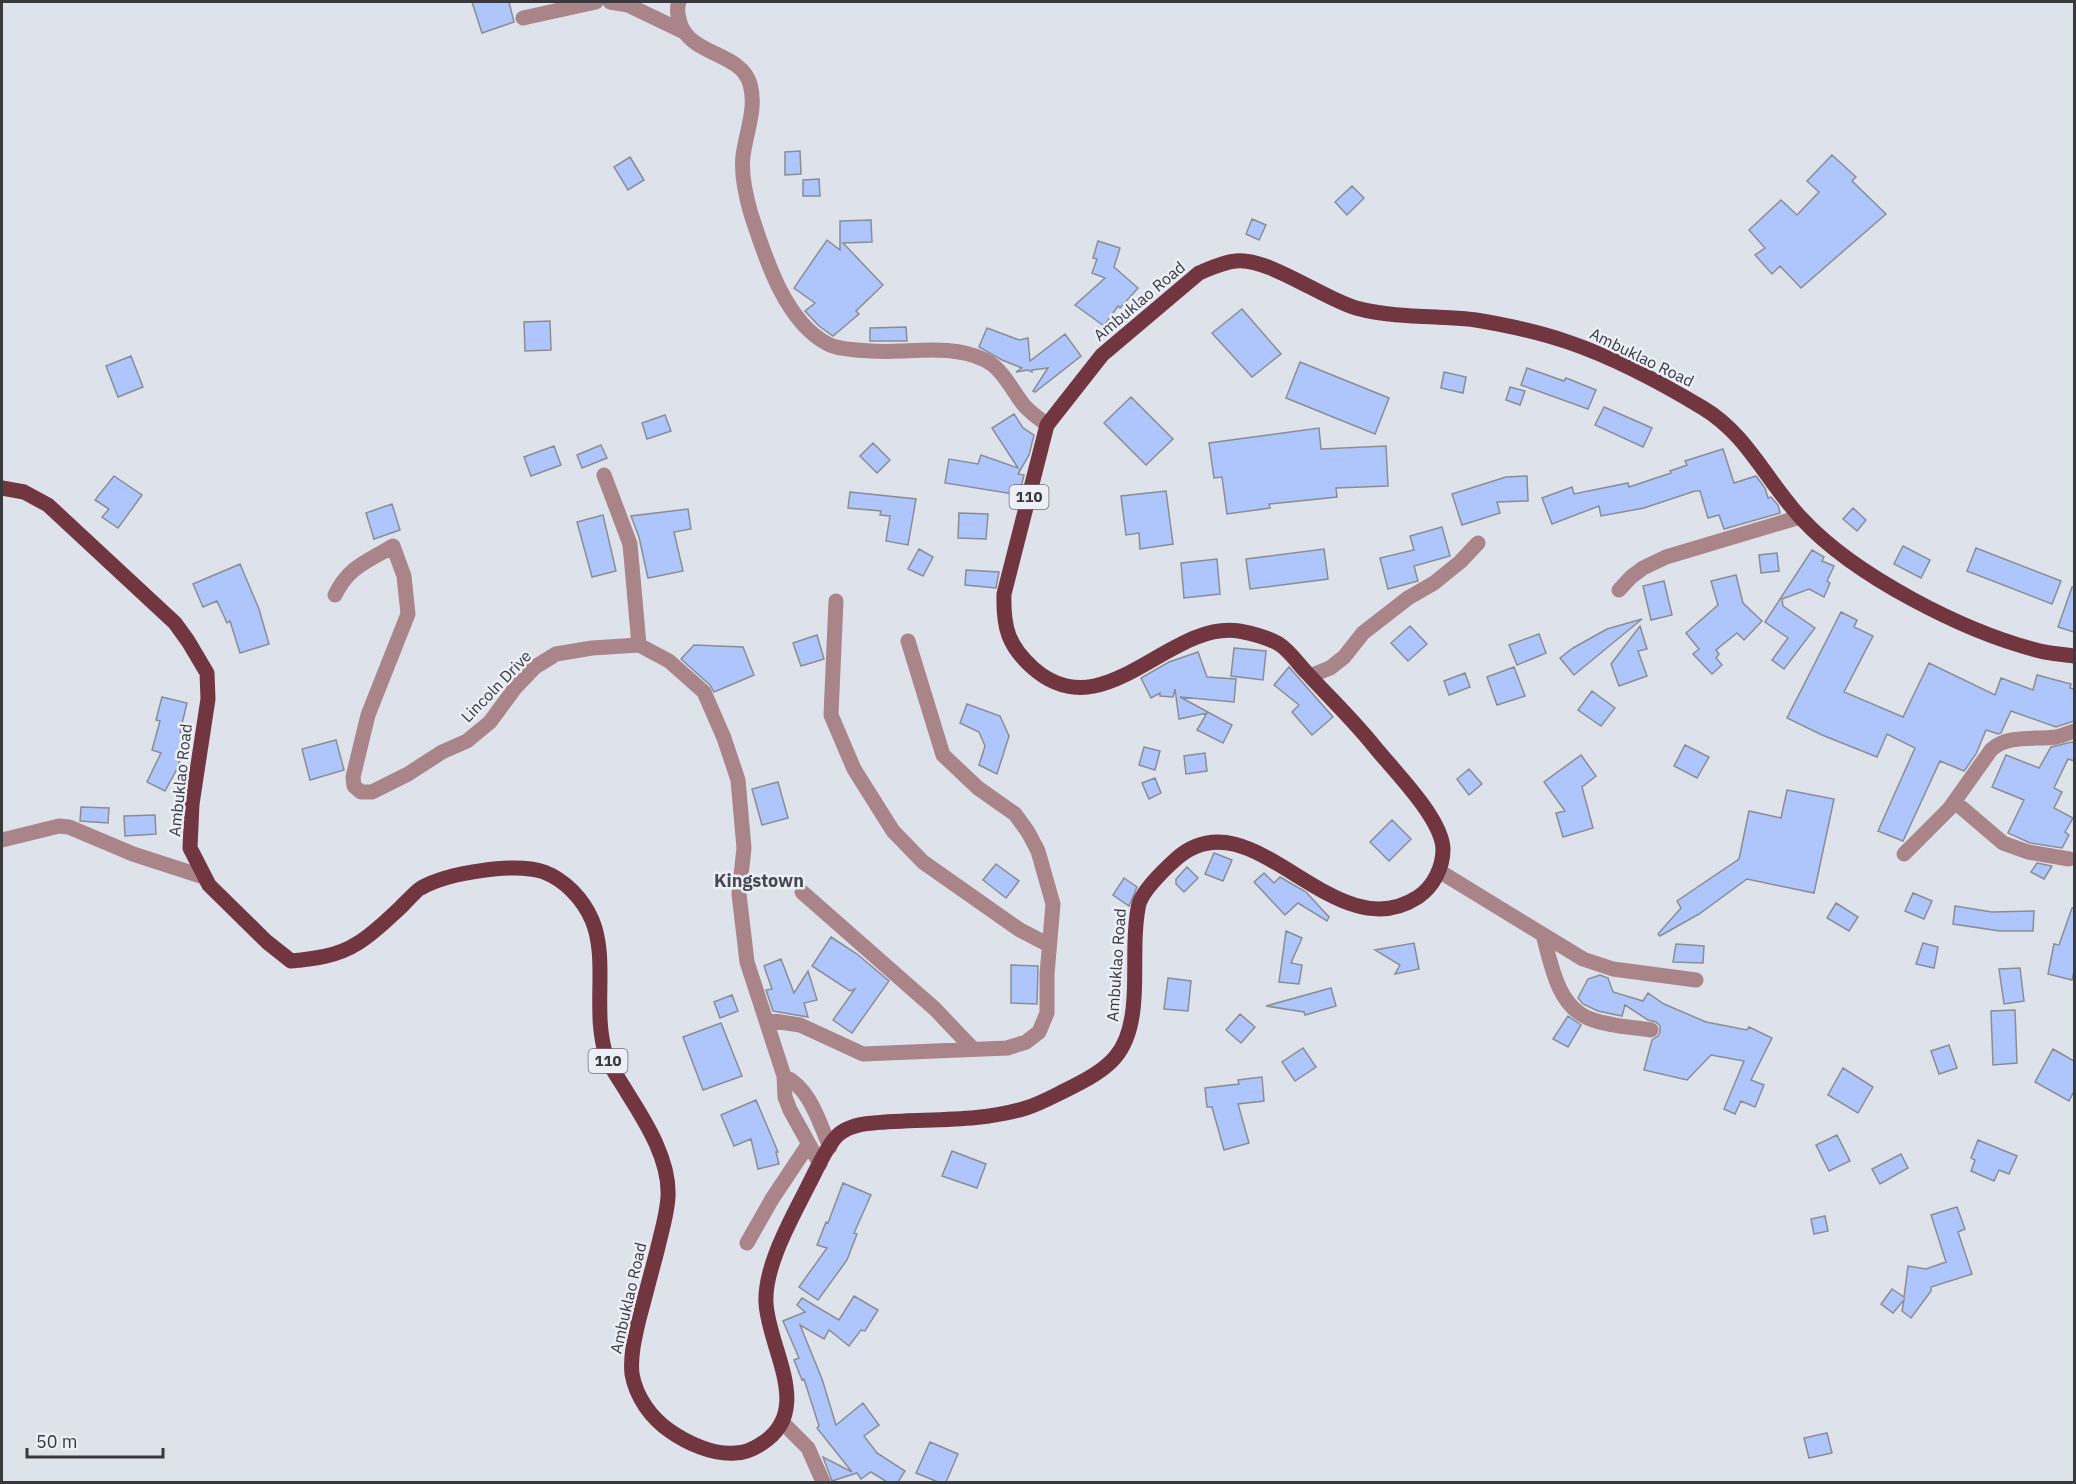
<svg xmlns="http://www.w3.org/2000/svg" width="2076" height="1484" font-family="'IBM Plex Sans',sans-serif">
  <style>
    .building { fill: #aec6fc; stroke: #8a8d94; stroke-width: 1.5 }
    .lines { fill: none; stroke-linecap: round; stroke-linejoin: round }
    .minor { stroke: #a98489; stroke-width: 15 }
    .major { stroke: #723641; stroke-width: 15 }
    .labels { text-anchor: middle; stroke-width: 5; stroke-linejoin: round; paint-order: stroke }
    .shield { fill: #eceff7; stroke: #6e7074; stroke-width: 1.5 }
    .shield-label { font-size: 15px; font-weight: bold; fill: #38393c }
    .street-label { font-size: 16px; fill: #38393c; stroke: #eceff7 }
    .neighbourhood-label { font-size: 18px; font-weight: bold; fill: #46494f; stroke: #eceff7 }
  </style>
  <rect width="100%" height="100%" fill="#dee2ea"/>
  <path class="building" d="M472 2H509L514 22 482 33Z
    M800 151 801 174 785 175V152Z
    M1832 155 1856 177 1852 181 1886 214 1801 288 1780 266 1772 274 1755 255 1765 248 1749 230 1781 200 1797 215 1819 192 1807 181Z
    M630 157 644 180 628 190 614 167Z
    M819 179 820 196H803V180Z
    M1352 186 1364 198 1347 215 1335 202Z
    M1252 219 1266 225 1259 240 1246 234Z
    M871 220 872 242 843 243 883 285 856 311 859 314 833 336 819 326 805 311 815 303 794 288 827 240 840 250V221Z
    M1098 241 1120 248 1114 267 1138 288 1120 308 1118 306 1104 326 1075 305 1105 278 1092 273 1097 259 1093 258Z
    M1242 309 1281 354 1252 377 1212 333Z
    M550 321 551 350 525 351 524 322Z
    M906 327 907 341H870V328Z
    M987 328 1019 340 1028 338 1030 361 1065 334 1081 356 1035 392 1033 391 1048 368 1032 370V372L1028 370 1016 372 1022 368 1002 360 979 347Z
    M131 356 143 387 118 397 106 366Z
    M1300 362 1389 398 1375 434 1286 398Z
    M1527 368 1564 381 1566 378 1596 390 1588 409 1521 385Z
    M1444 372 1466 377 1463 393 1441 388Z
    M1510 387 1525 391 1520 405 1506 400Z
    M1131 397 1173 439 1146 465 1104 423Z
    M1604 407 1652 428 1643 447 1595 425Z
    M1014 414 1023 428 1034 435 1029 455 1018 474 1024 475 1019 495 945 483 949 459 978 464 981 455 1018 468 992 428Z
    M665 415 671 431 647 439 642 423Z
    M1319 428 1321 449 1386 446 1388 486 1336 488 1337 497 1269 504 1270 508 1227 514 1222 477 1214 478 1209 443Z
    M873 443 890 460 877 473 860 456Z
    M601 445 607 458 582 468 577 455Z
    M554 446 561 465 531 476 524 457Z
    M1723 449 1734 483 1756 476 1765 488 1768 498 1771 497 1778 505 1780 513 1724 529 1719 515 1708 518 1700 491H1695L1644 508 1601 516 1599 506 1552 524 1542 498 1572 487 1574 494 1628 483 1629 487 1671 473 1670 471 1687 465 1685 461Z
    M114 476 142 495 118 528 102 517 109 509 95 500Z
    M1527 476 1528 501 1497 502 1500 513 1462 525 1452 494 1506 477Z
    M1166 491 1173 544 1140 549 1139 533 1126 535 1121 496Z
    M850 492 916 499 908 545 886 541 890 516 880 515 881 511 848 508Z
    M392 504 400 530 374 539 366 513Z
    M1853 508 1866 520 1857 531 1843 519Z
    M688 509 691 529 674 532 683 571 648 578 639 537 631 516Z
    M959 513 988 514 986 539 958 538Z
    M603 515 616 571 592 577 577 522Z
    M1442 527 1450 556 1414 566 1418 581 1388 589 1380 558 1414 550 1410 536Z
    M1903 546 1930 560 1921 578 1894 564Z
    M1976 548 2061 581 2052 604 1967 571Z
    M919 549 933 557 923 576 908 569Z
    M1324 549 1328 579 1250 589 1246 559Z
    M1812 550 1824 557 1822 561 1834 566 1827 581 1830 583 1824 597 1809 589 1782 599 1783 606 1815 628 1784 669 1772 660 1788 638 1765 622Z
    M1777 553 1779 571 1761 573 1759 555Z
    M1217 559 1220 594 1184 598 1181 563Z
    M240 564 259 609 269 644 240 653 230 621 227 623 217 601 203 607 193 584Z
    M966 570 999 572 996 588 965 585Z
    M1736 575 1743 603 1762 621 1744 640 1737 633 1716 650 1719 654 1716 658 1722 665 1712 674 1693 654 1699 649 1686 633 1718 605 1711 581Z
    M1664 581 1672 615 1651 620 1643 586Z
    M2072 587H2074V632L2058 627Z
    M1841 612 1857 620 1854 627 1873 636 1844 692 1903 717 1929 663 1995 695 2001 678 2033 690 2037 675 2071 684 2070 688 2074 689V721L2056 727 2011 711 2001 733 1998 734 1986 730 1976 754 1964 771 1940 761 1903 841 1878 831 1915 748 1887 734 1877 757 1822 735 1787 718Z
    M1642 619 1574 675 1560 658 1573 648 1607 629Z
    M1410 626 1427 644 1408 661 1391 643Z
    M1640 626 1647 649 1638 651 1647 676 1619 686 1611 664Z
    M1539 634 1546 653 1517 665 1509 645Z
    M817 635 824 659 801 666 793 643Z
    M694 645 743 647 754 675 714 692 710 685 681 659Z
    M1234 648 1266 651 1263 680 1231 676Z
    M1198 652 1207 677 1236 679 1234 702 1180 697 1232 725 1223 743 1197 730 1207 713 1179 719 1175 689 1173 697 1160 696V693L1151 698 1141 678 1169 662Z
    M1289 667 1333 717 1312 735 1292 712 1299 705 1274 685Z
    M1514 667 1525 696 1497 705 1487 677Z
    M1465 673 1470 687 1449 695 1444 681Z
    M1592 691 1615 708 1601 726 1578 710Z
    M162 697 187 703 180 732 187 734 178 767 165 791 147 782 161 753 152 750 160 721 156 720Z
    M967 704 1000 716 1009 736 997 774 979 765 985 746 979 732 960 723Z
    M336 740 344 770 310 780 302 749Z
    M2072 742 2074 743V761L2068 759 2054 788 2062 792 2054 808 2073 818 2065 832 2069 835 2062 848 2030 843 2008 833 2024 800 1992 787 2006 755 2039 768 2051 747Z
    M1685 745 1709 757 1697 778 1674 766Z
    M1144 747 1160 751 1155 770 1139 765Z
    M1205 753 1207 771 1186 774 1184 756Z
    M1581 755 1596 776 1582 787 1593 828 1563 837 1556 813 1565 811 1544 782Z
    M1469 769 1482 784 1469 795 1457 779Z
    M1155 778 1161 793 1149 799 1142 783Z
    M778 782 788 818 762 825 752 789Z
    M1787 790 1834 799 1814 893 1747 879 1699 914 1660 936 1658 934 1681 908 1677 901 1739 859 1749 811 1781 818Z
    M81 807 109 808 108 823 80 821Z
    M155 815 156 834 125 836 124 816Z
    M1392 820 1411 839 1389 861 1370 842Z
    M1214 853 1232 860 1223 881 1205 874Z
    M2037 863 2052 866 2044 879 2031 872Z
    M996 864 1019 881 1006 898 983 880Z
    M1187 867 1198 878 1184 892 1176 884V879Z
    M1264 873 1274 883 1280 877 1306 892 1329 917 1327 921 1298 903 1285 915 1254 882Z
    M1124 878 1137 887 1129 906 1113 895Z
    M1913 893 1932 901 1924 919 1905 911Z
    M1836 903 1858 917 1849 931 1827 918Z
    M1955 906 1992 912 2034 911 2033 931H2000L1953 924Z
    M2072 908H2074V971L2072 980 2048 974 2054 944 2059 945Z
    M1286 931 1302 938 1291 963 1302 965 1299 984 1279 982Z
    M831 937 857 954 889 981 852 1033 833 1020 855 989 850 991 812 966Z
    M1414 943 1419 969 1395 974 1400 965 1375 950Z
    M1923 943 1938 947 1934 968 1916 964Z
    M1676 944 1704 946 1703 963 1673 962Z
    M781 959 794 993 808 971 817 1000 804 1003 808 1017 773 1011 766 990 772 989 764 966Z
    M1011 965 1038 966 1037 1004 1011 1003Z
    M2020 968 2024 1001 2004 1004 1999 969Z
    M1600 975 1608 978 1613 992 1643 1001 1648 993 1664 1004 1706 1022 1747 1030 1749 1027 1772 1038 1751 1080 1764 1085 1755 1107 1741 1101 1735 1114 1724 1109 1744 1061 1711 1055 1687 1080 1644 1070 1652 1040 1658 1036 1660 1032V1026L1656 1022 1648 1020 1625 1005 1622 1016 1598 1011 1583 1004 1578 998 1588 979Z
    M1168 978 1191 981 1188 1011 1164 1009Z
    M1331 988 1336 1006 1305 1015 1304 1012 1266 1006Z
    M732 995 738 1011 720 1018 714 1002Z
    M2015 1010 2017 1063 1993 1065 1991 1011Z
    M1240 1014 1255 1027 1241 1043 1226 1030Z
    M1568 1016 1581 1025 1568 1047 1553 1039Z
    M721 1023 742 1076 703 1090 683 1037Z
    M1949 1045 1957 1068 1939 1074 1931 1051Z
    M1303 1048 1316 1067 1295 1081 1282 1062Z
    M2053 1049 2074 1061V1091L2069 1101 2035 1082Z
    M1843 1068 1873 1087 1858 1113 1828 1095Z
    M1262 1077 1264 1101 1238 1104 1249 1143 1224 1150 1212 1107H1207L1205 1088 1239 1084 1238 1080Z
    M756 1100 778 1152H776L779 1164 758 1169 751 1139 734 1146 721 1115Z
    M1837 1135 1850 1161 1829 1171 1816 1145Z
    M1978 1140 2017 1156 2009 1174 1999 1170 1994 1181 1971 1171 1975 1160 1971 1158Z
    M952 1151 986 1164 977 1188 942 1176Z
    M1901 1154 1908 1168 1880 1184 1872 1169Z
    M843 1183 871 1195 854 1233 857 1234 847 1260 818 1300 799 1287 827 1248 817 1245 826 1222 828 1223Z
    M1957 1207 1965 1229 1958 1232 1972 1274 1931 1287V1291L1911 1318 1902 1311 1904 1300 1893 1313 1881 1304 1892 1289 1904 1297 1908 1266 1926 1269 1946 1262 1931 1215Z
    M1825 1216 1828 1231 1814 1234 1811 1219Z
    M854 1296 878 1310 865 1331 861 1330 849 1346 829 1330 824 1339 800 1325 822 1379 836 1425 863 1403 879 1425 864 1436 877 1453 905 1471 898 1482H887L871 1472 861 1479 857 1473 832 1481 823 1457 852 1472 817 1428 819 1426 804 1379 802 1380 794 1360 799 1358 783 1321 805 1312 797 1305 802 1298 839 1320Z
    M1827 1433 1832 1453 1809 1458 1804 1438Z
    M930 1442 958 1454 946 1482H938L916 1473Z"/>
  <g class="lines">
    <path class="minor" d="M610 2 628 5 682 31
      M679 2C676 9 678 16 680 23 691 56 741 52 750 84 757 108 746 132 743 156 741 173 746 197 751 214 765 257 785 322 828 344 840 351 885 352 900 351 927 350 959 347 985 360 1002 368 1012 390 1023 404 1029 412 1039 418 1047 425
      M523 18 596 2
      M604 475 630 544 639 645
      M1619 590 1631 577 1643 568 1666 557 1800 517
      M335 595C349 566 367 562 393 546L404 576 408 614 368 715 353 777 354 786 361 792H372L408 774 442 752 467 741 490 722 515 688 535 667 556 654 592 648 639 645 669 661 704 692 724 738 738 780 744 848 739 894 747 962 784 1076 785 1097 790 1110 820 1164
      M836 601 831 715 854 769 893 831 923 862 1020 930 1049 945
      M1310 676 1330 668 1344 657 1363 633 1408 598 1434 583 1460 562 1478 543
      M1955 802 2003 843 2028 852 2069 859
      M2 840 59 826 69 827 133 854 204 877
      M1904 854 1949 809 1991 750C2008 734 2034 740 2056 737 2062 736 2068 733 2074 731
      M1439 871 1583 959 1613 969 1696 980
      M802 892 935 1009 973 1049
      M1543 935C1551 963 1557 1005 1588 1018 1607 1026 1631 1027 1651 1030
      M767 1020 800 1025 863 1054 1007 1048 1026 1042 1039 1032 1047 1013V974L1053 904 1038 851 1028 832 1015 814 978 788 943 755 908 641
      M784 1076C810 1088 819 1122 830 1147
      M747 1243 772 1199 808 1145
      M782 1422 808 1448 823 1482"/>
    <path class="major" d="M2 488 24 492 48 505 175 623 188 641 207 673 208 699 192 804 190 848 209 885 267 942 291 961C314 959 338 956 358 943 373 934 388 919 401 907 403 905 418 889 421 888 447 873 515 862 544 872 565 880 583 899 592 920 609 960 591 1014 607 1058 612 1070 621 1082 628 1094 647 1124 670 1161 668 1197 667 1215 661 1233 657 1251 651 1274 645 1296 639 1319 635 1336 630 1356 632 1374 636 1397 651 1418 670 1431 687 1443 713 1455 735 1453 745 1453 752 1450 761 1444 815 1411 768 1348 766 1303 764 1266 792 1218 808 1186 816 1171 825 1149 836 1137 845 1127 859 1124 873 1123 924 1118 977 1123 1026 1108 1039 1104 1052 1097 1064 1091 1111 1068 1131 1054 1134 998 1136 970 1133 943 1137 915 1138 910 1138 905 1140 901 1146 887 1165 869 1176 859 1252 791 1333 953 1418 897 1433 887 1443 868 1443 849 1442 818 1394 771 1374 746 1354 721 1330 698 1308 674 1299 665 1290 651 1279 644 1269 638 1251 633 1239 631 1169 620 1104 731 1033 668 1008 646 1003 627 1004 594L1047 425 1102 355 1199 273C1211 268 1223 262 1236 261 1267 257 1324 299 1356 308 1382 315 1409 316 1436 317 1449 318 1463 318 1476 320 1506 325 1539 332 1568 342 1615 358 1660 382 1703 408 1747 434 1767 482 1802 519 1855 576 1964 632 2040 651 2051 654 2063 654 2074 656"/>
  </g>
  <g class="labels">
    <g class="shield">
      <rect x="1009.5" y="485" width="39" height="24" rx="4.5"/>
      <rect x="588.5" y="1049" width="39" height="24" rx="4.5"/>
    </g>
    <g class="shield-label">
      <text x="1029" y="502">110</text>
      <text x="608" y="1066">110</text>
    </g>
    <g class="street-label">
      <text transform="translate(1139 301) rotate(-40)" y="6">Ambuklao Road</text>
      <text transform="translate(1642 357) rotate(26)" y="6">Ambuklao Road</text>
      <text transform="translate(496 686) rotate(-46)" y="6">Lincoln Drive</text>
      <text transform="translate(180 780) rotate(-84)" y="6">Ambuklao Road</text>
      <text transform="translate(1116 965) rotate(-86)" y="6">Ambuklao Road</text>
      <text transform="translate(628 1298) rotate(-77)" y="6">Ambuklao Road</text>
    </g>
    <g class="neighbourhood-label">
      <text x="759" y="887">Kingstown</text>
    </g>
  </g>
  <rect width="2076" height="1484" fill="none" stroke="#38393c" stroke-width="6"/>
  <path d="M27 1448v9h136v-9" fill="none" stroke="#38393c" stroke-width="3"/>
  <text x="36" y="1448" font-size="18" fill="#38393c" stroke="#eceff7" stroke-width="4.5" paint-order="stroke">50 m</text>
</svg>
